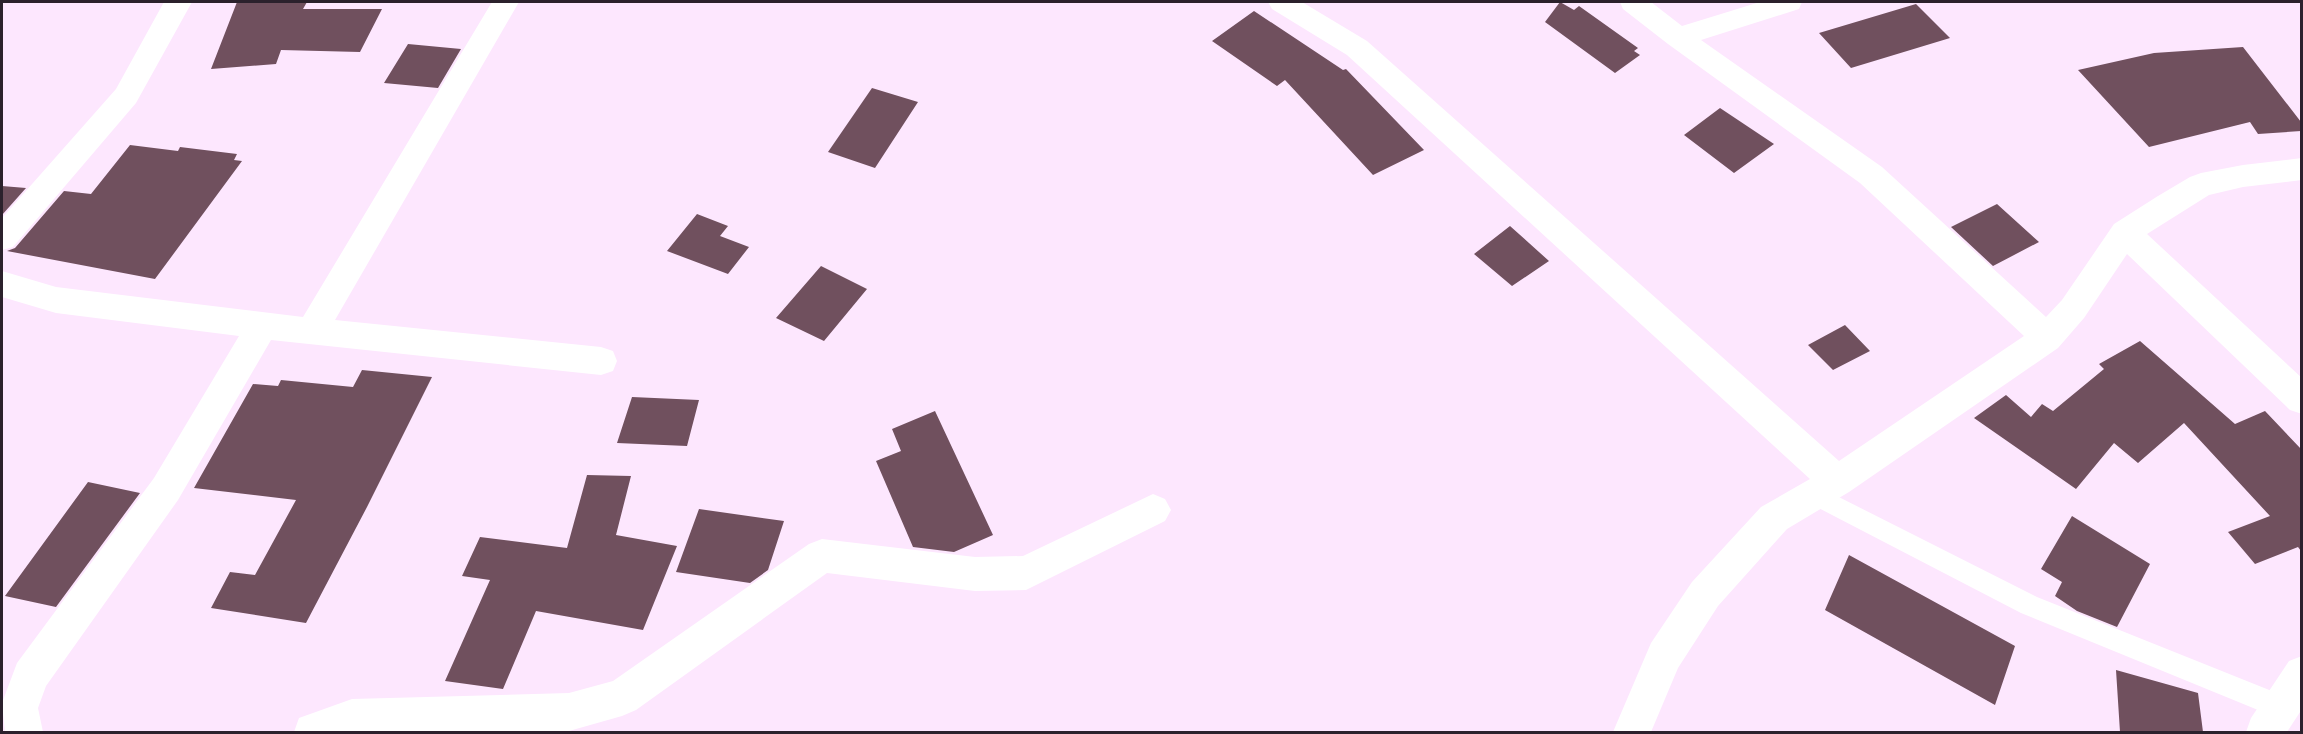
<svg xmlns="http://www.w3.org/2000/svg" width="2303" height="734" font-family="Bitter,serif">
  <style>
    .building { fill: #70505e }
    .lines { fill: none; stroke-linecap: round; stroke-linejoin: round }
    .lane { fill: #fff; fill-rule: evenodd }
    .street { fill: #fff; fill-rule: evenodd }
  </style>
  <rect width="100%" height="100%" fill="#fde7fe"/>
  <path class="building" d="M237 2H307L303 9H382L360 52 281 50 276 64 211 69Z
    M1560 2 1574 10 1579 6 1638 48 1634 51 1640 55 1615 73 1545 22Z
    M1916 4 1950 38 1851 68 1819 33Z
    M1254 11 1343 70 1346 69 1424 150 1373 175 1285 80 1277 86 1212 41Z
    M408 44 461 49 438 88 384 83Z
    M2243 47 2301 122V131L2258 134 2250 122 2149 147 2078 70 2154 53Z
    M872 88 918 102 875 168 828 152Z
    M1720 108 1774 144 1734 173 1684 135Z
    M130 145 178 151 180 147 237 154 234 160 242 161 155 279 7 251 15 248 64 191 91 194Z
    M2 186 26 188 2 215Z
    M1997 204 2039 242 1993 266 1951 227Z
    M697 214 728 226 720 236 749 247 728 274 667 251Z
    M1510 226 1549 261 1512 286 1474 254Z
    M821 266 867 289 824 341 776 318Z
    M1845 325 1870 351 1833 370 1808 345Z
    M2140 341 2235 424 2265 411 2301 449V551L2298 547 2255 564 2228 532 2270 516 2184 423 2138 463 2114 443 2076 489 1974 418 2006 395 2031 417 2042 404 2053 411 2104 369 2099 364Z
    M362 370 432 377 367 507 306 623 211 608 230 572 255 575 296 500 194 488 253 384 278 386 281 380 353 387Z
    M632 397 699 400 687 446 617 443Z
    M935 411 993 535 954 552 913 547 876 461 901 451 892 429Z
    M587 475 631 476 616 535 677 546 643 630 536 611 503 689 445 681 490 580 462 576 480 537 567 548Z
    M88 482 140 493 56 607 5 596Z
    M699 509 784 521 768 570 750 583 676 572Z
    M2072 516 2150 564 2117 627 2077 611 2055 596 2062 582 2041 569Z
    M1849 555 2015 646 1995 705 1825 610Z
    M2116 670 2198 693 2203 732H2120Z"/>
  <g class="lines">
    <path class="lane" d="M1815 485 2037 597 2289 698 2292 707 2289 716 2280 719 2021 613 1807 502 1804 495 1807 488Z"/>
    <path class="street" d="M164 2H192L136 103 13 247 2 250V218L116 89Z
      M492 2H519L335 320 601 347 613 351 617 361 613 371 601 375 271 340 178 500 46 686 38 708 43 732H5L2 703 17 663 154 478 239 336 56 313 2 297V271L56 287 303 317Z
      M1268 2H1302L1367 41 1839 461 2024 336 1860 183 1668 44 1623 9 1620 2H1651L1682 26 1760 2H1802L1799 9 1701 40 1882 167 2046 317 2062 300 2114 224 2158 196 2190 177 2201 173 2243 165 2302 158V180L2243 187 2209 195 2147 234 2302 378V414L2290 410 2127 254 2084 318 2058 348 1849 492 1787 529 1718 606 1678 668 1651 732H1613L1651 643 1692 582 1761 507 1810 479 1347 55 1272 9Z
      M1153 494 1165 499 1171 510 1165 521 1026 590 975 591 827 573 636 710 622 716 569 731 294 732 299 718 352 699 569 693 613 681 809 544 822 539 975 557 1023 556Z
      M2302 656V709L2287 732H2246L2251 718 2289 661Z"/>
  </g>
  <rect width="2303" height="734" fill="none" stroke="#2b212c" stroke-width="6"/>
</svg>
